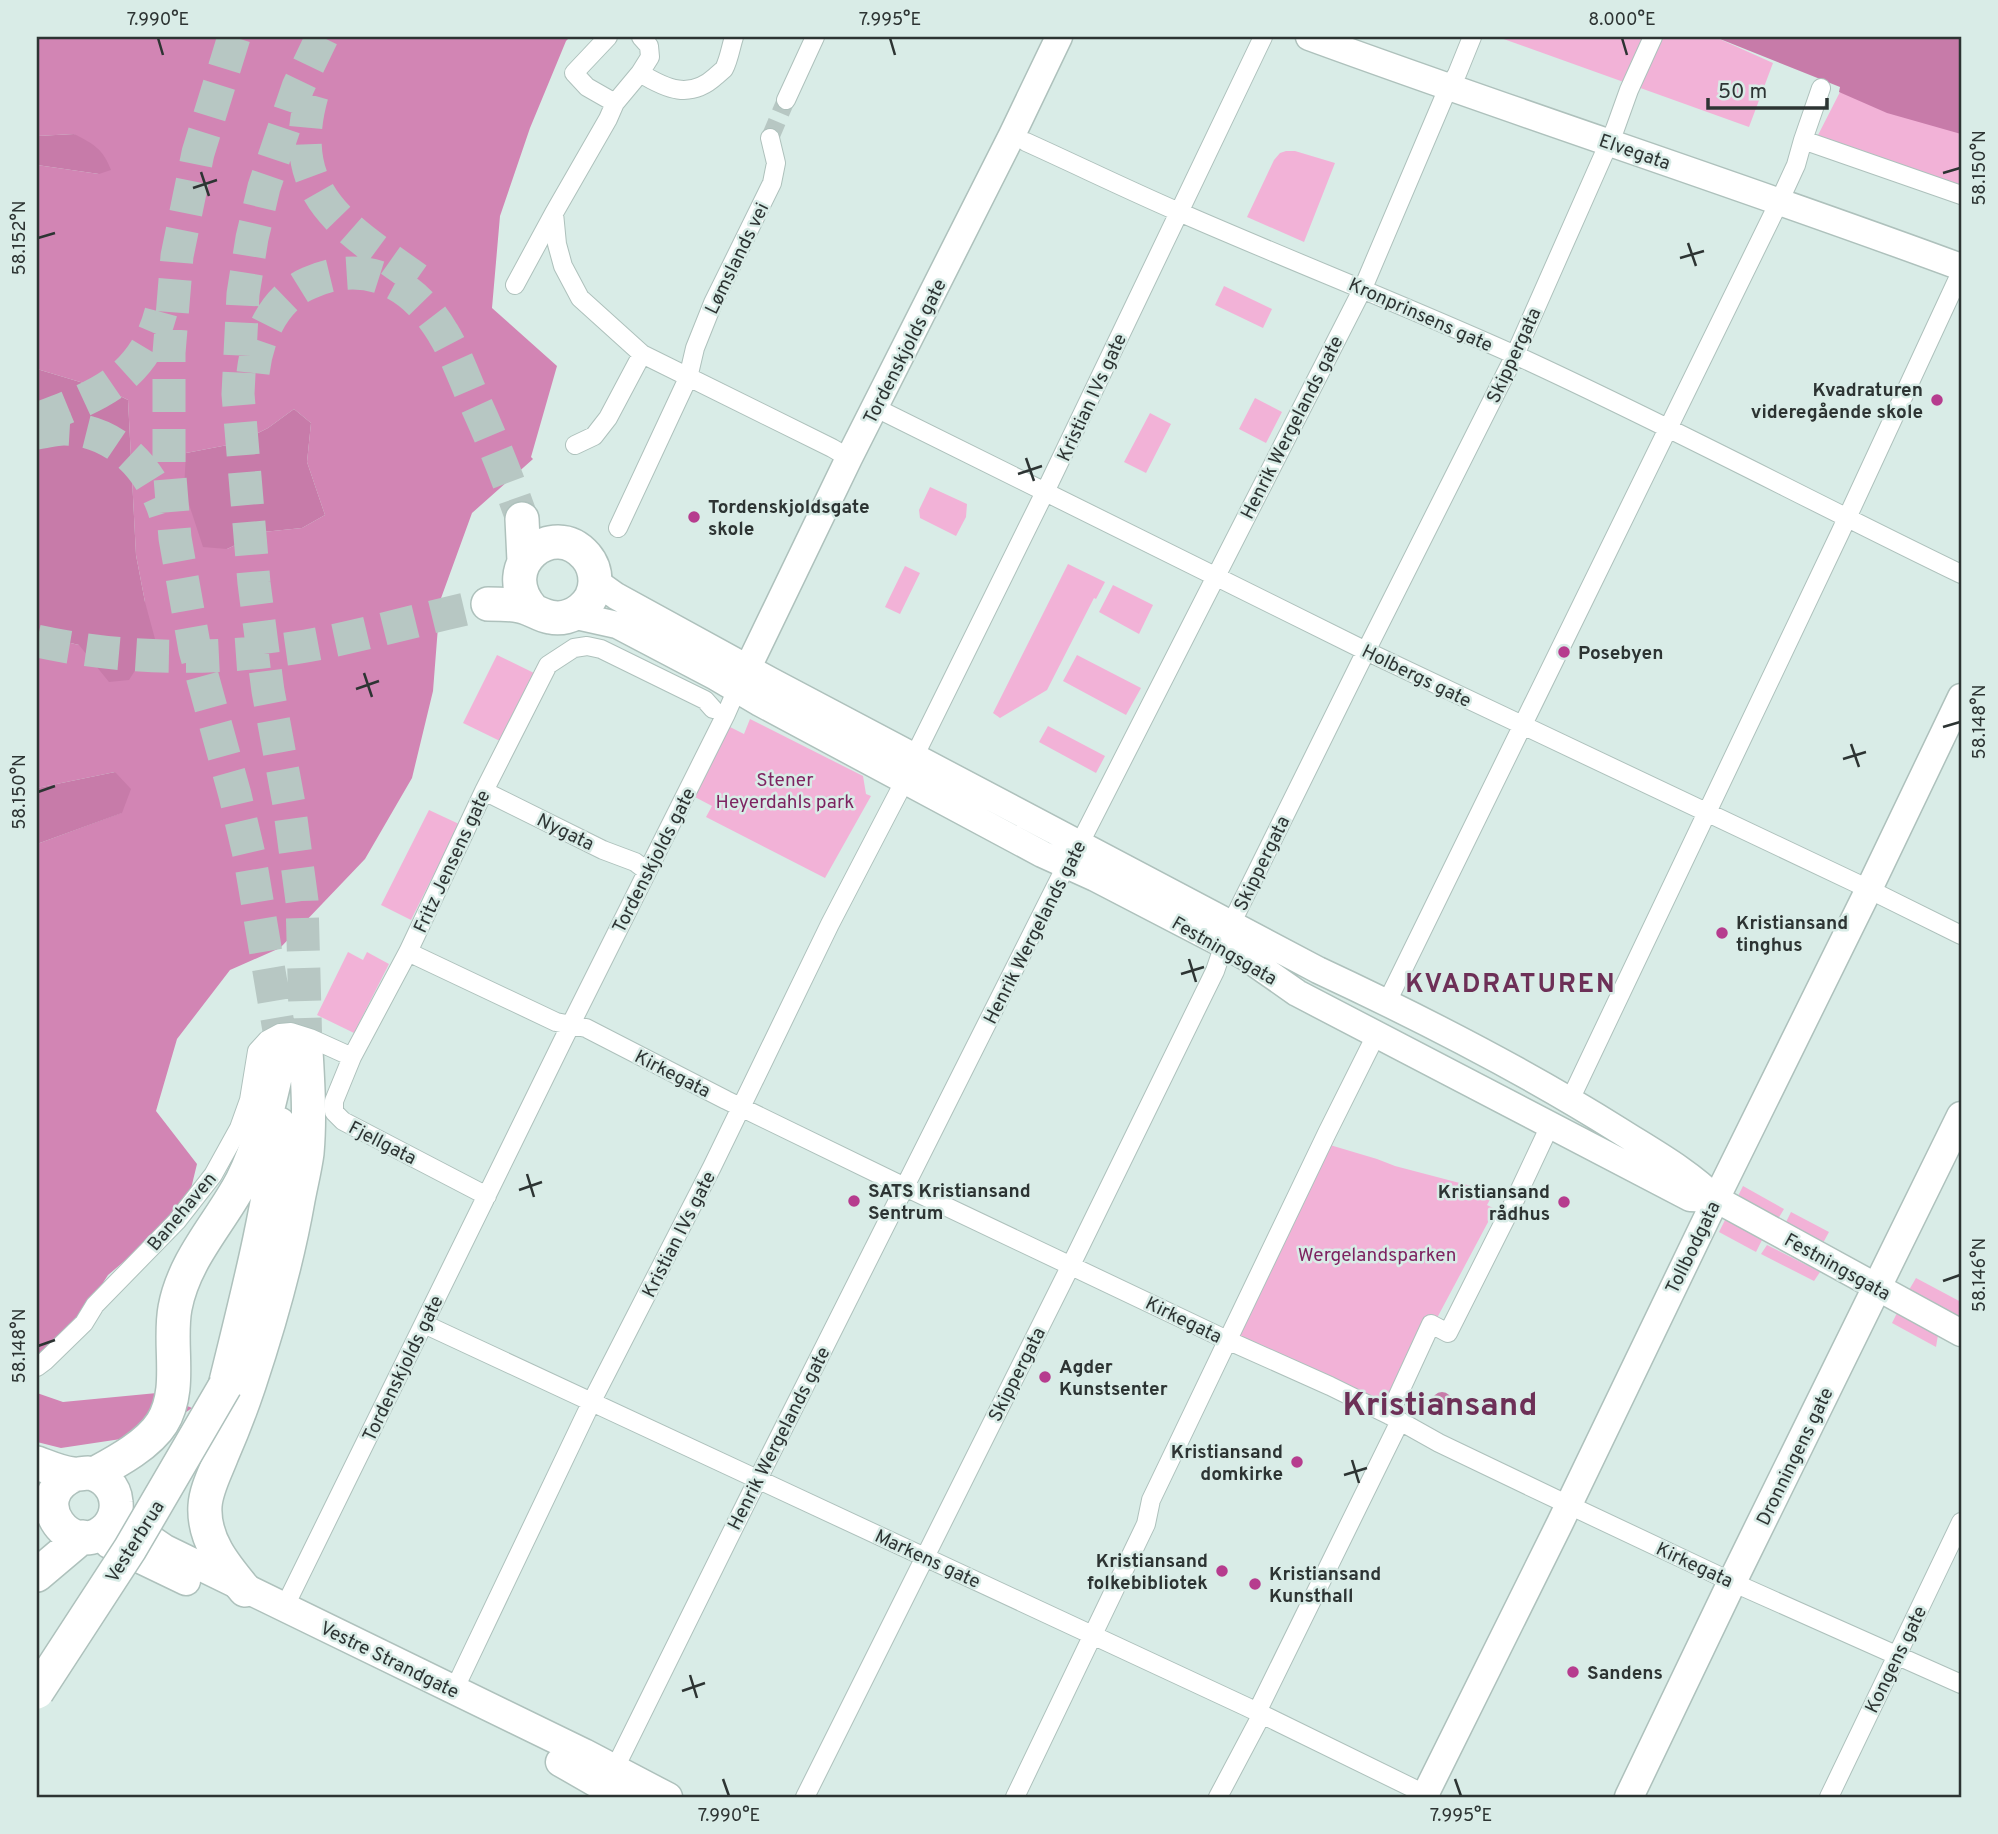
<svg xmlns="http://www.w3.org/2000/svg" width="1998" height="1834" font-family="Overpass,sans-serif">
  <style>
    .green { fill: #f2b2d7 }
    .forest { fill: #d285b4; fill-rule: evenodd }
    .water { fill: #c77ba9 }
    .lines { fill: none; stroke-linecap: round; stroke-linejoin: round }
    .street-tunnel { stroke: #b7c7c3; stroke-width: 18; stroke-dasharray: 18 9; stroke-linecap: butt }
    .highway-tunnel { stroke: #b7c7c3; stroke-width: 33; stroke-dasharray: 33 17; stroke-linecap: butt }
    .street-casing { stroke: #aec1bc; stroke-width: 20 }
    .secondary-casing { stroke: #aec1bc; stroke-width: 29 }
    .primary-casing { stroke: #aec1bc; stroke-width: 31 }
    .highway-casing { stroke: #aec1bc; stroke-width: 36 }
    .street { stroke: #fff; stroke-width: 18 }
    .secondary { stroke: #fff; stroke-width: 26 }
    .primary { stroke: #fff; stroke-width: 28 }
    .highway { stroke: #fff; stroke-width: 33 }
    .highway-bridge-casing { stroke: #aec1bc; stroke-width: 36; stroke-linecap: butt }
    .highway-bridge { stroke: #fff; stroke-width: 33 }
    .ticks { fill: none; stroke: #2d3433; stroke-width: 2.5 }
    .poi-dot { fill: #b63c8e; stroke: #d9ece7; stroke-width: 2.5 }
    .labels { text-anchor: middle; stroke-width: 5; stroke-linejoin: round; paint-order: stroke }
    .street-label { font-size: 19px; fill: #2d3433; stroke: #d9ece7 }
    .poi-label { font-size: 19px; font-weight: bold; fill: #2d3433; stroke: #d9ece7; text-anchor: start }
    .park-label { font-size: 19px; fill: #7e2461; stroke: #d9ece7 }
    .district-label { font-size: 26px; font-weight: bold; letter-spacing: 2px; fill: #6d3057; stroke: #d9ece7 }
    .town-label { font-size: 33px; font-weight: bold; fill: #6d3057; stroke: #d9ece7 }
    .neatline { fill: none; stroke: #2d3433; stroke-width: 2.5 }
    .ticks-label { font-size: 18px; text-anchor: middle; fill: #2d3433 }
  </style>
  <rect width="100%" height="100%" fill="#d9ece7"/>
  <path class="green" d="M1498 37H1715L1773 63 1749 127Z
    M1840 92 1961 133V188L1816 139Z
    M1286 151H1295L1335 163 1304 242 1247 217 1274 160 1280 153Z
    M1224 286 1272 309 1263 328 1215 305Z
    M1255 398 1282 412 1266 443 1239 429Z
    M1150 413 1171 424 1146 473 1124 462Z
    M930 487 967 504 966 517 956 536 920 518 919 510Z
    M1068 564 1105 582 1096 599 1094 598 1047 690 1000 718 993 713Z
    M905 566 920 573 900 614 885 607Z
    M1113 585 1153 605 1139 634 1099 612Z
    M497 655 534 673 500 741 463 723Z
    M1077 655 1141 688 1126 715 1063 681Z
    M750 719 863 776 866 794 871 796 825 878 706 817 712 806 693 796 728 726 744 734Z
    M1048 726 1105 756 1096 773 1039 742Z
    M429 810 459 824 411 920 381 905Z
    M348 952 363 960 367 952 389 964 354 1033 317 1015Z
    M1330 1145 1377 1159 1395 1166 1494 1192 1487 1205 1495 1209 1387 1412 1227 1337Z
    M1743 1186 1784 1209 1778 1219 1737 1198Z
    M1791 1212 1829 1232 1823 1243 1786 1222Z
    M1726 1218 1762 1240 1756 1252 1719 1232Z
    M1767 1245 1820 1272 1814 1281 1761 1254Z
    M1916 1278 1961 1302V1319L1909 1290Z
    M1897 1313 1938 1335 1936 1347 1892 1323Z"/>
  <path class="forest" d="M37 37H570L566 41 530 128 500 216 492 308 557 366 531 457 533 459 472 513 440 601 433 691 412 778 365 859 280 948 230 970 177 1039 156 1111 197 1164 186 1209 108 1275 73 1329 37 1362V844L121 813 115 772 37 788V635L79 645 145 602 136 555 128 400 110 391 37 369V165L99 174 74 134 37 136ZM294 409 311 423 307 462 325 515 302 528 263 532 227 549 186 453 238 443 268 428Z
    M37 1393 63 1402 157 1393 192 1408 154 1434 61 1448 37 1442Z"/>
  <path class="water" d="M1715 37H1961V134L1887 113 1839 92 1840 87Z
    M74 134C94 144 103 149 111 170L99 174 37 165V136Z
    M37 369 110 391 128 400 136 555 145 602 155 639 129 680 109 682 79 645 37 635Z
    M294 409 311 423 307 462 325 515 302 528 263 532 227 549 203 547 184 489 186 453 238 443 268 428Z
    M115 772 131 789 122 813 37 844V788Z
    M1432 1402a10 10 0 1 1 20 0a10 10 0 1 1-20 0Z"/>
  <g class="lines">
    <path class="street-tunnel" d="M770 138 786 100"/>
    <path class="highway-tunnel" d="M234 37 198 153 177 256 169 353V465L175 538 195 650 235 795 250 859 282 1048
      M312 95C284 195 346 228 417 279
      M253 373C257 337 274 298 309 283 365 258 413 282 443 333 456 354 464 378 474 400 492 439 508 479 522 519
      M37 419C97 396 143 380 161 312
      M37 433C46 432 55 429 64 429 114 429 151 468 165 513
      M37 641C124 660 218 661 306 646 367 635 427 617 488 604
      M306 1051 302 901 289 804 268 691 254 583 238 394 243 294 252 238 264 187 298 87 322 37"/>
    <g class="street-casing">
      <path id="street" d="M608 37 574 73 587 87 615 103
        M734 37C731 46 729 60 724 69 724 69 716 76 716 76 690 100 666 89 640 73L615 103 608 119 554 213 557 244 563 266 580 298 642 354 832 448 849 458
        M640 73 650 57 649 46 641 37
        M786 100 815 37
        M1803 140 1961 195
        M1026 142C1077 165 1128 190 1179 212 1291 261 1404 305 1515 355 1666 424 1812 502 1961 574
        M515 285 554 213
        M876 408 1366 651 1856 883 1961 935
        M575 445 594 436 608 418 642 354
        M618 528 688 378 695 348 713 303 772 183 776 163 770 138
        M915 755 1045 492 1263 37
        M484 791 603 850 635 862 647 871
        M408 952 556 1022 586 1028 726 1100 905 1187 1227 1340 1330 1386 1389 1415 1439 1443 1554 1498 1732 1582 1961 1684
        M1387 1002 1779 202 1796 165 1803 140 1821 88
        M1570 1100 1840 533 1961 272
        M487 1196 343 1121 334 1112V1101L352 1057 408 952 484 791 548 665 574 648 587 646 601 649 705 700 713 709
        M424 1324 1247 1707 1431 1797
        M37 1367 45 1361 84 1323 95 1305 177 1221 213 1175 239 1128 249 1100 257 1051 267 1040 280 1033 291 1032 310 1038 352 1057
        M1389 1415 1431 1324 1448 1333 1514 1202 1545 1136
        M284 1608 570 1026 726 714 737 689
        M454 1690 592 1401 712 1167 830 924 905 780
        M1257 1712 1400 1421
        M610 1778 758 1479 1067 864 1080 843 1363 288 1448 88 1457 74 1472 37
        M805 1797 1071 1265 1215 971 1231 924 1366 651 1515 355 1615 129 1629 90 1653 37
        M1015 1797 1146 1524 1151 1500 1327 1133 1376 1035
        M1218 1797 1262 1714
        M1829 1797 1961 1522"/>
    </g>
    <g class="secondary-casing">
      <path id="secondary" d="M1309 37C1525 116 1745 187 1961 267
        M595 581 616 596 771 681 1318 970C1421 1018 1523 1070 1620 1131 1653 1152 1688 1171 1716 1199L1961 1333
        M572 615 617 625 716 677 760 703 1042 854 1095 878 1224 945 1247 958 1297 993 1690 1198 1716 1199
        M740 684 849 458 1012 135 1059 37
        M1424 1797 1560 1523 1716 1199 1869 889 1961 697"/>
    </g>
    <g class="primary-casing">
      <path id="primary" d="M122 1520 165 1549 584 1753 668 1797
        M109 1544 186 1581
        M560 1762 621 1797
        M1629 1797 1732 1582 1961 1116"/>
    </g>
    <g class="highway-casing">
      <path id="highway" d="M522 519 524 561
        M488 604C498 604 510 604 520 606 531 608 539 615 550 617 572 622 595 604 595 581 595 572 592 563 586 556 553 517 494 567 532 609
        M225 1386C246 1300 269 1213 279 1124
        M37 1463C48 1467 61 1473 73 1474 78 1475 83 1473 88 1473 103 1475 115 1487 116 1502 117 1511 114 1520 108 1527 73 1564 22 1498 74 1475
        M94 1474C116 1462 148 1445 162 1423 183 1389 168 1345 175 1308 184 1259 220 1223 242 1181 263 1139 271 1094 282 1048
        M37 1575 82 1537
        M245 1590C225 1566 203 1540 205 1506 206 1489 216 1471 222 1455 232 1432 241 1409 249 1385 269 1325 287 1263 298 1200 301 1184 305 1168 307 1153 310 1119 308 1085 306 1051"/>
    </g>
    <use href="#street" class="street"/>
    <use href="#secondary" class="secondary"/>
    <use href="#primary" class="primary"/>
    <use href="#highway" class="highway"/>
    <g class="highway-bridge-casing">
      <path id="highway-bridge" d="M37 1692 130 1549 225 1386"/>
    </g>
    <use href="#highway-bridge" class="highway-bridge"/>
  </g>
  <path class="ticks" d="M158 38 163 55M890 38 895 55M1622 38 1627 55M201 172 209 196M1943 173 1960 168M193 188 217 180M38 238 55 233M1688 243 1696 266M1680 258 1704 251M1026 458 1034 481M1018 474 1042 466M364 673 372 697M356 689 379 681M1943 727 1960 722M1851 744 1859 767M1843 759 1866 752M38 792 55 786M1189 959 1196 982M1181 974 1204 967M527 1174 534 1197M519 1190 542 1182M1943 1281 1960 1275M38 1346 55 1340M1352 1460 1359 1483M1344 1475 1367 1468M690 1675 697 1698M682 1691 705 1683M723 1779 729 1796M1455 1779 1461 1796"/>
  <g class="poi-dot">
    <circle cx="1937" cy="400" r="7"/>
    <circle cx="694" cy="517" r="7"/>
    <circle cx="1564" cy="652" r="7"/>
    <circle cx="1722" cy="933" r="7"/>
    <circle cx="854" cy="1201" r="7"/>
    <circle cx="1564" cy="1202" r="7"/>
    <circle cx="1045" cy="1377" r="7"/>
    <circle cx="1297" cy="1462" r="7"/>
    <circle cx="1222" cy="1571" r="7"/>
    <circle cx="1255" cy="1584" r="7"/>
    <circle cx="1573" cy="1672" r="7"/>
  </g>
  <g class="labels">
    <g class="street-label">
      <text transform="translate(1635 151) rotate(19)" y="7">Elvegata</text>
      <text transform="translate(736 258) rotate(-64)" y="7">Lømslands vei</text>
      <text transform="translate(1421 314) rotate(24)" y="7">Kronprinsens gate</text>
      <text transform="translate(904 351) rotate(-63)" y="7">Tordenskjolds gate</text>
      <text transform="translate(1513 355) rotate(-65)" y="7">Skippergata</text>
      <text transform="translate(1091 397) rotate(-65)" y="7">Kristian IVs gate</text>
      <text transform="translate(1291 427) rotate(-63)" y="7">Henrik Wergelands gate</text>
      <text transform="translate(1417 675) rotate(26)" y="7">Holbergs gate</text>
      <text transform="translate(566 831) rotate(26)" y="7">Nygata</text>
      <text transform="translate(653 860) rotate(-63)" y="7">Tordenskjolds gate</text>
      <text transform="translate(451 861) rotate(-65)" y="7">Fritz Jensens gate</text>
      <text transform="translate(1261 863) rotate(-64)" y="7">Skippergata</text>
      <text transform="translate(1034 932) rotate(-63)" y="7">Henrik Wergelands gate</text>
      <text transform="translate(1225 950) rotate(30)" y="7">Festningsgata</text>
      <text transform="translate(673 1073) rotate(27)" y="7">Kirkegata</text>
      <text transform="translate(383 1142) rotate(27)" y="7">Fjellgata</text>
      <text transform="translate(181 1211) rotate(-50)" y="7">Banehaven</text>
      <text transform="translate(678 1234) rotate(-63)" y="7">Kristian IVs gate</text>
      <text transform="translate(1692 1247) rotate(-64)" y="7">Tollbodgata</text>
      <text transform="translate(1838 1266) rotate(29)" y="7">Festningsgata</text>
      <text transform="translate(1184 1319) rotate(26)" y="7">Kirkegata</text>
      <text transform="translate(402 1368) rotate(-64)" y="7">Tordenskjolds gate</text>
      <text transform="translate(1016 1374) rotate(-63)" y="7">Skippergata</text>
      <text transform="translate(778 1438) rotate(-63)" y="7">Henrik Wergelands gate</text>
      <text transform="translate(1794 1456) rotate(-64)" y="7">Dronningens gate</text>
      <text transform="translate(134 1541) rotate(-58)" y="7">Vesterbrua</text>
      <text transform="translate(928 1558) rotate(25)" y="7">Markens gate</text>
      <text transform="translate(1695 1564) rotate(25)" y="7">Kirkegata</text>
      <text transform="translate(390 1659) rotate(26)" y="7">Vestre Strandgate</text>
      <text transform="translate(1895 1659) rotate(-64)" y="7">Kongens gate</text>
    </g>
    <g class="poi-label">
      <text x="1923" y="396" text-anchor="end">Kvadraturen<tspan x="1923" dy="22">videregående skole</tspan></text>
      <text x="708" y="513">Tordenskjoldsgate<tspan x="708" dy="22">skole</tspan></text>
      <text x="1578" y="659">Posebyen</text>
      <text x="1736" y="929">Kristiansand<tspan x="1736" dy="22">tinghus</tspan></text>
      <text x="868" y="1197">SATS Kristiansand<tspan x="868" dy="22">Sentrum</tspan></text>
      <text x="1550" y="1198" text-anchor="end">Kristiansand<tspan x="1550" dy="22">rådhus</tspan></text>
      <text x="1059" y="1373">Agder<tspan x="1059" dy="22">Kunstsenter</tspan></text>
      <text x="1283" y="1458" text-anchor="end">Kristiansand<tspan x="1283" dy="22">domkirke</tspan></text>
      <text x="1208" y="1567" text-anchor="end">Kristiansand<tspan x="1208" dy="22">folkebibliotek</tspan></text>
      <text x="1269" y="1580">Kristiansand<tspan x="1269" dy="22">Kunsthall</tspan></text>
      <text x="1587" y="1679">Sandens</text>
    </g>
    <g class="park-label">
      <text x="785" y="786">Stener<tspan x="785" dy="22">Heyerdahls park</tspan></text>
      <text x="1377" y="1261">Wergelandsparken</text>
    </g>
    <g class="district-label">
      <text x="1511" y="992">KVADRATUREN</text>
    </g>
    <g class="town-label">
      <text x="1440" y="1415">Kristiansand</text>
    </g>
  </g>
  <rect width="1998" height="1834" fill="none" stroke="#d9ece7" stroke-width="77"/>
  <path d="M1708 98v10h119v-10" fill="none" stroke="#2d3433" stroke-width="3.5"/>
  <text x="1718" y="98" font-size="21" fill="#2d3433" stroke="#d9ece7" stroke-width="5" paint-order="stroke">50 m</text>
  <rect x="38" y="38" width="1922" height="1758" class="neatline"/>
  <g class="ticks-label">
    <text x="158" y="25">7.990°E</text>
    <text x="890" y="25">7.995°E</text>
    <text x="1622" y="25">8.000°E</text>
    <text transform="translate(1979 168) rotate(-90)" y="6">58.150°N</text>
    <text transform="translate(19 238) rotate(-90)" y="6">58.152°N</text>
    <text transform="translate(1979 722) rotate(-90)" y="6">58.148°N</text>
    <text transform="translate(19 792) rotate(-90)" y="6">58.150°N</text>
    <text transform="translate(1979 1275) rotate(-90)" y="6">58.146°N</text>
    <text transform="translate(19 1346) rotate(-90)" y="6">58.148°N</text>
    <text x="729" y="1821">7.990°E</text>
    <text x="1461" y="1821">7.995°E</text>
  </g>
</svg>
